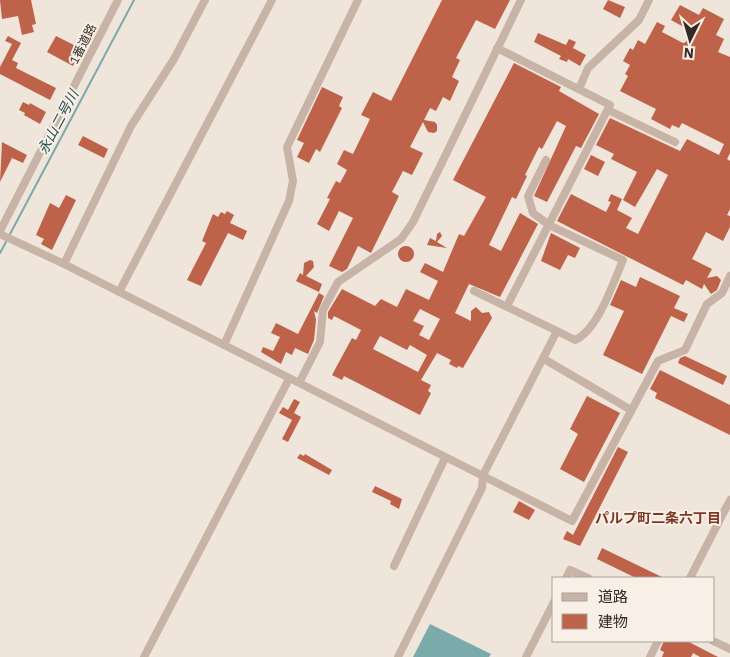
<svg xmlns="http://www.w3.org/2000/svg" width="730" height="657" font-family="'IBM Plex Sans','Noto Sans JP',sans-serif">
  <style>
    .water { fill: #7baaab }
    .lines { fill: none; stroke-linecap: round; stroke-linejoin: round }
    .stream { stroke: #7baaab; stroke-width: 2 }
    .building { fill: #be624a; fill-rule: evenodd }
    .minor { stroke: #c7b4a7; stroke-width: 8 }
    .labels { text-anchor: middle; stroke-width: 4; stroke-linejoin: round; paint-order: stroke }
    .street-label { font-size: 12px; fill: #342b27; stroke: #f8efe6 }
    .water-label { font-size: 14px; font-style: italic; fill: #1f5052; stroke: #f8efe6 }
    .neighbourhood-label { font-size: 14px; font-weight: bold; fill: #7d3825; stroke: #f8efe6 }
  </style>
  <rect width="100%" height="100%" fill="#f0e5da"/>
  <path class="water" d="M430 624 491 654 489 657H413Z"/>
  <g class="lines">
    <path class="stream" d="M9 236 134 0
      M0 253 7 240"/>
  </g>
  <path class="building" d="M0 0H31L36 24 32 25 34 32 22 35 18 16 2 19Z
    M442 0H510L495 29 476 20 456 58 460 60 452 77 459 81 450 101 443 97 436 111 430 108 424 120 435 122 437 125V131L434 133 428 132 423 122 410 147 423 153 412 175 403 171 392 192 399 196 371 253 358 246 347 269 342 272 329 266 353 218 339 211 329 231 317 224 330 199 327 198 336 181 340 183 347 170 337 164 344 150 353 154 370 119 361 115 373 92 391 101Z
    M608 0 625 7 620 18 603 9Z
    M680 5 699 15 703 8 724 19 716 35 724 39 718 52 730 57V153L727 159 730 161V209L727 215 730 216V227L723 241 706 232 692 259 712 269 707 278 717 276 721 280 717 290 711 294 704 284 702 289 686 280 683 285 557 221 571 194 606 212 611 202 608 201 611 194 622 199 617 210 632 218 626 228 638 234 668 175 657 169 635 207 623 200 637 172 611 159 614 154 596 145 610 118 680 151 687 139 719 155 724 144 682 123 679 128 672 125 670 129 651 119 656 109 620 91 628 76 625 74 630 65 623 61 630 48 633 50 638 40 645 44 657 22 665 26 662 32 683 43 686 42 691 31 671 20Z
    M538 33 566 45 569 39 576 42 573 48 586 55 580 66 568 59 567 62 559 59 561 56 534 42Z
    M8 36 21 43 12 60 18 63 16 68 56 88 50 100 0 74V67L12 44 5 41Z
    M56 36 82 49 73 66 47 52Z
    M514 63 561 87 559 91 599 114 581 148 576 146 547 202 534 196 566 126 557 121 542 149 539 147 525 175 527 176 516 199 512 197 489 245 501 251 520 213 538 224 500 297 469 284 455 313 471 321V311L476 307 482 313 489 312 492 318 463 368 458 366 457 368 449 364 451 360 437 353 421 380 431 385 428 391 431 393 420 415 344 376 342 380 332 375 352 338 356 340 361 330 334 316 332 320 328 318V312L342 289 375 306 381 299 397 307 406 289 429 300 438 281 420 272 425 263 443 272 459 234 464 236 486 197 453 180ZM420 309 440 319 429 340 419 335 424 326 413 321ZM380 336 407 350 410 345 427 355 418 372 373 349Z
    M322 87 343 97 339 106 342 108 320 152 316 149 309 163 297 157 304 143 297 140Z
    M23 102 29 105 30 103 46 112 40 124 24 115 25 113 19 110Z
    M83 136 108 149 104 158 78 145Z
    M2 142 27 155 23 163 12 158 0 182Z
    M591 155 605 162 598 176 584 169Z
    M66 195 76 200 52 250 41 244 44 239 36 235 50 203 59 208Z
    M227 211 234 215 230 223 247 231 243 240 228 233 201 286 187 280 206 243 202 241 213 214 218 217 221 212 225 214Z
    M440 232 442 236 437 242 447 248 427 245 430 238 436 241 437 234Z
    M551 233 580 248 575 258 568 255 560 270 541 261Z
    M398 254a8 8 0 1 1 16 0a8 8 0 1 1-16 0Z
    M310 260 313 261 314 267 306 276 322 284 319 292 296 281 300 273 303 275 304 263Z
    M640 277 680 296 674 308 688 314 684 322 671 316 642 374 603 355 624 311 610 305 621 280 636 287Z
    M319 293 324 296 317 313 314 311 316 320 314 340 308 354 295 348 292 355 286 352 281 364 261 352 263 347 273 351 280 337 271 333 276 323 298 334Z
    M685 356 727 376 723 385 678 363 680 358Z
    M660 370 730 405V435L655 398 657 393 650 389Z
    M587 396 620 413 584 482 560 469 578 434 570 429Z
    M294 399 300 402 294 413 301 417 288 442 282 439 292 420 279 413 283 407 288 410Z
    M618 447 628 452 580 546 563 539 567 531 573 535Z
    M300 454 304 456 305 454 332 470 329 475 297 458Z
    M375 486 402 499 399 509 390 504 391 501 372 492Z
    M519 501 535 510 529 520 513 512Z
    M602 548 664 578H636L597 559Z
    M664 641H687L718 657H700L693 653 691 657H662L664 652 660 650Z"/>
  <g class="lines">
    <path class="minor" d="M497 48 610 105 507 306
      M579 89 588 68 639 20 649 0
      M608 110 675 142
      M546 160 528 196 533 213 549 225 623 260C613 283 598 330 575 340L557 331
      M0 231 118 0
      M0 234 64 264 572 521 658 361 685 350 707 304 722 293 730 276
      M64 264 131 126 174 59 205 0
      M119 292 272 0
      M224 345 289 201 293 181 287 147 358 0
      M544 359 631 410
      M299 383 320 342 323 310 338 282 401 239 413 222 521 0
      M394 566 445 458
      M566 578 570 570 588 578
      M690 578 730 500
      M713 641 730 649
      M144 657 289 379
      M398 657 482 488 483 475 557 331 474 291
      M526 657 554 602
      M650 657 658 641"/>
  </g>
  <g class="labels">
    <g class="street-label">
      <text transform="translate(83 44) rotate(-63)" y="4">1番道路</text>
    </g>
    <g class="water-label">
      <text transform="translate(58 122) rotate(-62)" y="5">永山二号川</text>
    </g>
    <g class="neighbourhood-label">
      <text x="658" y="523">パルプ町二条六丁目</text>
    </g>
  </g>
  <rect x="552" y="577" width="162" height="65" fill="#f8efe6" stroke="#aaa19a"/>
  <rect x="562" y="593" width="25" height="8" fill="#c7b4a7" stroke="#aaa19a"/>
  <text x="598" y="602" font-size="15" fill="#342b27">道路</text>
  <rect x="562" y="614" width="25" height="15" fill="#be624a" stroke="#aaa19a"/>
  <text x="598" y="627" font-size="15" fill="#342b27">建物</text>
  <g transform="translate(690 40) rotate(185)" stroke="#f8efe6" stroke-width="4" paint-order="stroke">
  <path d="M0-4L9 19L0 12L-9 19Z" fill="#342b27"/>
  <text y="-8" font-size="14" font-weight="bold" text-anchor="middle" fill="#342b27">N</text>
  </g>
</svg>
